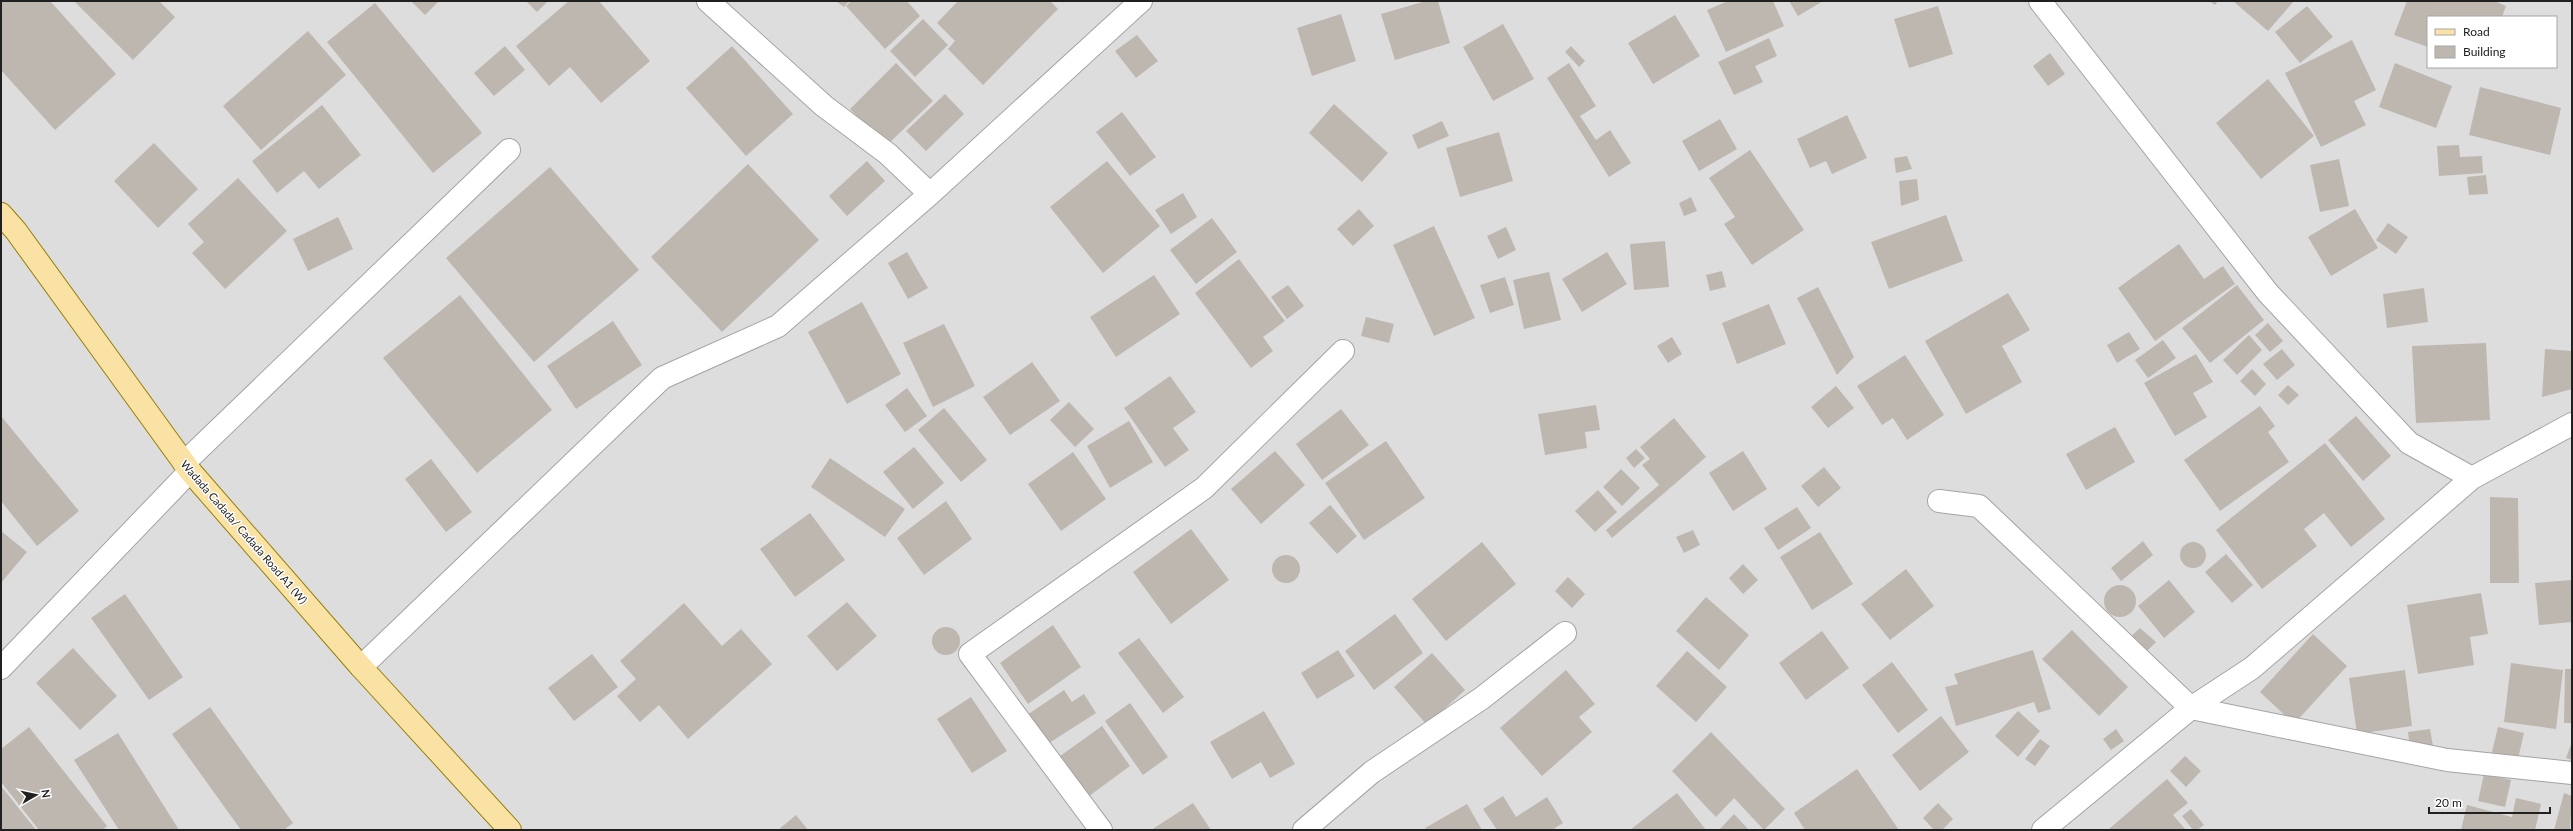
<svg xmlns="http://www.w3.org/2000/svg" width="2573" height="831" font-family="Lato,sans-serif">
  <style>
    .residential { fill: #dedddd; fill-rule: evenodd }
    .building { fill: #bdb7b0 }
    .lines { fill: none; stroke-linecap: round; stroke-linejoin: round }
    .street-casing { stroke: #a4a4a4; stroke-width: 24 }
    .primary-casing { stroke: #967f06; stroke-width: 24 }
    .street { stroke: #fff; stroke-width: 22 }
    .primary { stroke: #f9e2a3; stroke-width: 22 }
    .labels { text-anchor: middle; stroke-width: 3; stroke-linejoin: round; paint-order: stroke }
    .street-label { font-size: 11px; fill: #202020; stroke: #fff }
  </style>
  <rect width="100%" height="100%" fill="#f0eee7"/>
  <path class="residential" d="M1 1H2572V830H1ZM2428 17H2556V67H2428Z"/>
  <path class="building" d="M1 1H50L116 74 55 130 1 70Z
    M74 1H159L175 17 133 60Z
    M411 1H439L425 15Z
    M526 1H548L537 12Z
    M569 1H599L650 61 601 103 570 67 549 86 516 46Z
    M836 1H849L844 7Z
    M851 1H907L920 16 885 49 846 6Z
    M958 1H1050L1058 9 983 85 948 49 955 41 937 23Z
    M1426 1H1438L1450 43 1395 60 1381 14Z
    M1728 1H1773L1784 26 1726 52 1707 10Z
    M1789 1H1823L1798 16Z
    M2209 1H2218L2215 5Z
    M2233 1H2294L2268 31Z
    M2407 1H2494L2506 6 2502 17H2428V47L2394 35Z
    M375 3 482 133 433 173 327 42Z
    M1938 6 1953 54 1909 68 1894 19Z
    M2307 6 2333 37 2300 63 2275 32Z
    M1341 14 1356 61 1312 76 1297 28Z
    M1675 15 1700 56 1653 84 1628 43Z
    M923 19 948 45 915 77 890 51Z
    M1503 24 1534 79 1493 101 1463 47Z
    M308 31 346 75 261 150 223 106Z
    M1137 35 1158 61 1136 78 1115 51Z
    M1769 38 1777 56 1755 66 1763 82 1734 95 1718 62Z
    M2352 40 2376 90 2354 101 2366 125 2321 147 2285 73Z
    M505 46 525 70 494 96 474 73Z
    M732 46 793 114 746 156 686 88Z
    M1571 46 1585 61 1579 67 1565 52Z
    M2050 53 2065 74 2048 86 2033 66Z
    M896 63 933 101 886 146 850 109Z
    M1569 63 1596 106 1580 116 1596 140 1610 130 1631 163 1609 177 1547 78Z
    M2395 63 2452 86 2436 128 2379 107Z
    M2268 79 2314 136 2261 179 2216 123Z
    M2480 87 2561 108 2550 155 2469 135Z
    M945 94 964 114 926 151 906 131Z
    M1334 104 1388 153 1362 182 1309 133Z
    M322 105 361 155 319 189 304 171 277 193 252 161Z
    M1122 112 1156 157 1130 176 1096 132Z
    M1847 115 1867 158 1832 174 1826 161 1810 168 1797 139Z
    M1720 119 1737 149 1699 171 1682 141Z
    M1442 121 1449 136 1418 149 1412 135Z
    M1499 132 1513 181 1460 197 1446 148Z
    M154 143 198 189 158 228 114 181Z
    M2459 145 2460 157 2482 156 2483 173 2439 176 2437 146Z
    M1750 150 1804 230 1752 265 1724 224 1735 217 1709 178Z
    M1907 156 1912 169 1896 173 1894 158Z
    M2339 159 2349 206 2320 212 2310 165Z
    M867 161 885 181 847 216 829 196Z
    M1107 161 1160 226 1103 273 1050 207Z
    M748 164 819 240 722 332 651 257Z
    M550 167 639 270 534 362 446 258Z
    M2486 175 2488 194 2469 195 2467 177Z
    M238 178 287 231 225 289 192 253 204 242 188 224Z
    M1917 179 1919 200 1901 206 1899 181Z
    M1183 193 1197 217 1171 234 1155 210Z
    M1691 197 1697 211 1684 216 1679 203Z
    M1359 209 1374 226 1353 246 1337 229Z
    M2355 209 2378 248 2331 276 2308 237Z
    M1946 215 1963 261 1889 289 1871 242Z
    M338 217 353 249 308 271 293 239Z
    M1212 218 1237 252 1196 284 1170 250Z
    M2388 223 2408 237 2396 254 2376 240Z
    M1434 226 1475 318 1434 336 1393 245Z
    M1506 227 1516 250 1498 259 1487 236Z
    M1665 241 1669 287 1634 290 1630 244Z
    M2179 244 2204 279 2223 266 2235 284 2155 341 2118 288Z
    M907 252 928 288 908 299 888 263Z
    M1607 252 1627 284 1582 312 1562 279Z
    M1239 259 1285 321 1263 337 1273 351 1251 368 1195 293Z
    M1722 271 1726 287 1710 291 1706 275Z
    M1549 272 1561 320 1524 329 1513 280Z
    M1154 275 1180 314 1116 357 1090 317Z
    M1505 277 1514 305 1490 313 1480 285Z
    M1288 285 1304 306 1287 319 1271 297Z
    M2237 285 2264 320 2210 363 2182 328Z
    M1818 287 1854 357 1837 375 1797 298Z
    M2424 288 2428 322 2387 328 2383 294Z
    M2008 293 2030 330 2002 346 2022 382 1966 414 1925 341Z
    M460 295 552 410 477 473 383 358Z
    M862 302 901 374 847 404 808 332Z
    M1769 304 1786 344 1737 364 1722 323Z
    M1366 317 1394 324 1389 343 1361 336Z
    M613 321 642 365 576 409 547 366Z
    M2268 323 2283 341 2270 352 2255 335Z
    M944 324 975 386 933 407 903 343Z
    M2129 332 2140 349 2117 363 2107 345Z
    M2249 335 2262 350 2237 375 2223 360Z
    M1672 337 1682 354 1668 363 1657 346Z
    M2163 340 2176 358 2148 378 2135 360Z
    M2486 343 2490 420 2416 423 2412 346Z
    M2282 349 2295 365 2277 380 2263 364Z
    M2545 349 2572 351V389L2542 397Z
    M2196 354 2213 382 2193 393 2207 417 2175 436 2144 383Z
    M1905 355 1944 415 1907 440 1893 418 1882 425 1857 386Z
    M1032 362 1060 401 1010 435 983 397Z
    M2252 369 2266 384 2255 396 2240 381Z
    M1170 376 1196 412 1173 428 1189 450 1165 467 1124 408Z
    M2288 385 2299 395 2288 405 2278 395Z
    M1836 386 1854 408 1828 428 1811 407Z
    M907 388 927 416 905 432 885 405Z
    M1069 402 1094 429 1075 447 1050 420Z
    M1596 405 1600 430 1585 432 1587 448 1545 455 1538 414Z
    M2260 406 2275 426 2268 432 2289 462 2220 511 2184 460Z
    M944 408 987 460 961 482 918 430Z
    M1341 409 1369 445 1322 480 1296 444Z
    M1 416 79 511 37 546 1 501Z
    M2356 416 2391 456 2363 481 2328 440Z
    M1674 418 1706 457 1612 538 1606 530 1659 485 1642 465 1650 459 1640 447Z
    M1129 421 1153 462 1110 488 1087 446Z
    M2115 427 2135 462 2086 490 2066 454Z
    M1386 441 1425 498 1364 540 1325 483Z
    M2325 443 2385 519 2351 547 2324 513 2304 529 2317 546 2262 589 2216 530Z
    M914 447 944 483 913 509 883 472Z
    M1636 449 1645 458 1634 468 1626 458Z
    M1275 451 1305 485 1261 524 1231 489Z
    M1743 451 1767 489 1733 511 1709 473Z
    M1073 452 1106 499 1061 531 1028 484Z
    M830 458 905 509 885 537 811 487Z
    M431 459 472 512 446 532 405 479Z
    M1824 467 1841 488 1818 507 1801 486Z
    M1621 469 1640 488 1622 506 1603 487Z
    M1598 490 1617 512 1595 532 1575 511Z
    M2490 497 2518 498 2519 583H2490Z
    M946 501 972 539 924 575 897 538Z
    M1330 505 1357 536 1337 554 1309 523Z
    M1797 507 1811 528 1778 550 1764 528Z
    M810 513 845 560 795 597 760 549Z
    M1191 529 1229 580 1171 624 1133 572Z
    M1693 530 1700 545 1684 553 1676 537Z
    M1 531 27 552 1 583Z
    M1820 532 1853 584 1812 610 1780 557Z
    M2143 541 2153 555 2121 581 2111 568Z
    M2180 555a13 13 0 1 1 26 0a13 13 0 1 1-26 0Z
    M1482 542 1516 584 1446 641 1412 599Z
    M2226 554 2253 585 2232 603 2205 572Z
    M1272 569a14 14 0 1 1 28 0a14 14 0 1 1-28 0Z
    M1743 564 1758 580 1743 594 1729 578Z
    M1906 569 1934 606 1890 640 1861 604Z
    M1568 577 1585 594 1572 608 1555 591Z
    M2169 580 2195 612 2164 638 2138 606Z
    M2572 580V622L2539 625 2535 583Z
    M2104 601a16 16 0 1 1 32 0a16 16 0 1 1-32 0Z
    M2481 593 2488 634 2470 637 2474 665 2418 674 2407 605Z
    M125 594 183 677 149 700 91 618Z
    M1706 597 1749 635 1719 670 1676 631Z
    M847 602 877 636 837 671 807 636Z
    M684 603 722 646 741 629 772 664 688 739 659 705 640 722 617 696 636 679 620 661Z
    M1395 614 1423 653 1374 690 1345 651Z
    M1053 625 1081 667 1028 704 1000 663Z
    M932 641a14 14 0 1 1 28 0a14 14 0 1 1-28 0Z
    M2140 628 2156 642 2143 655 2127 640Z
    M2072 630 2128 687 2099 716 2042 659Z
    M1822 631 1849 668 1806 700 1779 663Z
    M2313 634 2347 666 2294 724 2260 692Z
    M1139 638 1184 697 1163 713 1118 653Z
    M73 648 117 696 80 730 36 683Z
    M1338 650 1355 676 1317 699 1301 673Z
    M2033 650 2051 709 2038 713 2034 702 1956 726 1945 687 1958 684 1954 674Z
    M1687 651 1727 687 1696 722 1656 686Z
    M1432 653 1465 690 1427 725 1394 687Z
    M592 654 618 687 574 721 548 688Z
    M1892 662 1928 710 1898 733 1862 685Z
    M2511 663 2563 670 2556 729 2504 722Z
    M2565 669H2572V723H2564Z
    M1566 670 1595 704 1579 717 1592 732 1542 776 1500 728Z
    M2405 670 2412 726 2357 734 2349 678Z
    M1064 690 1072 702 1084 694 1096 713 1046 745 1027 715Z
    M971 697 1007 751 972 773 937 719Z
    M1130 703 1168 757 1143 775 1105 721Z
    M210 707 293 823 284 830H241L172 734Z
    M1264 711 1295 764 1270 778 1261 762 1232 779 1210 742Z
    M2018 711 2040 731 2018 757 1995 736Z
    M1941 716 1969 752 1920 791 1892 755Z
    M1102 726 1130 766 1085 799 1056 759Z
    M29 727 107 826 103 830H39L1 782V749Z
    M2498 727 2524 733 2517 763 2491 756Z
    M2116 729 2124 741 2111 750 2103 739Z
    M2430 729 2433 746 2410 749 2408 732Z
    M1711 732 1785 809 1764 830 1734 798 1716 817 1672 771Z
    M118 733 179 830H119L74 760Z
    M2040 739 2050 746 2035 766 2025 759Z
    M2572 742V760L2566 758Z
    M2185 756 2201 771 2186 787 2170 771Z
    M1857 769 1899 830H1805L1794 813Z
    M2484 774 2511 780 2505 807 2478 801Z
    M2167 779 2188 803 2173 815 2186 830H2110L2109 829Z
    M1 786 36 830H1Z
    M1677 793 1706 830H1630Z
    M2564 793 2572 796 2570 829 2572 830H2554Z
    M1503 796 1516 817 1547 797 1563 823 1552 830H1497L1483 809Z
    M2516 798 2541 804 2535 830H2461L2467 805 2512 817Z
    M1193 803 1211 830H1151Z
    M1938 803 1953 819 1942 830H1934L1923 818Z
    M1467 804 1482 830H1427L1425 828Z
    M2191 809 2204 825 2197 830H2193L2182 816Z
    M1734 814 1749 830H1719Z
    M796 815 808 830H778Z"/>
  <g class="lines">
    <g class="street-casing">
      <path id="street" d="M708 1 824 106 888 154 930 194
        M2040 1 2268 293 2409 443 2472 478
        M184 463 509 150
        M1939 501 1979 506 2191 708 2252 668 2472 478 2572 424
        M361 667 662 378 778 326 930 194 1141 1
        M1 668 190 471
        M1101 830 970 654 1204 488 1343 351
        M1304 830 1372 772 1482 698 1565 633
        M2043 830 2191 708 2447 760 2572 773"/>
    </g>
    <g class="primary-casing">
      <path id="primary" d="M1 214 16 231 190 471 361 667 510 830"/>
    </g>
    <use href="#street" class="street"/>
    <use href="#primary" class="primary"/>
  </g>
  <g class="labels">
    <g class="street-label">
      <text transform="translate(244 532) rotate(49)" y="4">Wadada Cadada/ Cadada Road A1 (W)</text>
    </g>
  </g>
  <rect width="2573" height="831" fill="none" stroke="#202020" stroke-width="4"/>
  <rect x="2427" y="16" width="130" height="52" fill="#ffffff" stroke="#a6a6a6"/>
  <rect x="2435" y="29" width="20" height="6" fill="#f9e2a3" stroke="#a6a6a6"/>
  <text x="2463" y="36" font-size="12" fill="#202020">Road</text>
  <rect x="2435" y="46" width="20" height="12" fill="#bdb7b0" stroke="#a6a6a6"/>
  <text x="2463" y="56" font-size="12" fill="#202020">Building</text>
  <g transform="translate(36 795) rotate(81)" stroke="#ffffff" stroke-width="3" paint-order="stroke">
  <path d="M0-3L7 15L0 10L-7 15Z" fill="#202020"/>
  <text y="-6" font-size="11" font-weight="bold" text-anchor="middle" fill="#202020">N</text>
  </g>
  <path d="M2429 807v6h121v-6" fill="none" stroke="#202020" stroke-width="2"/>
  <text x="2435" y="807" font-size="12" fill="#202020" stroke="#ffffff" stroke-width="3" paint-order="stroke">20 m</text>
</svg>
